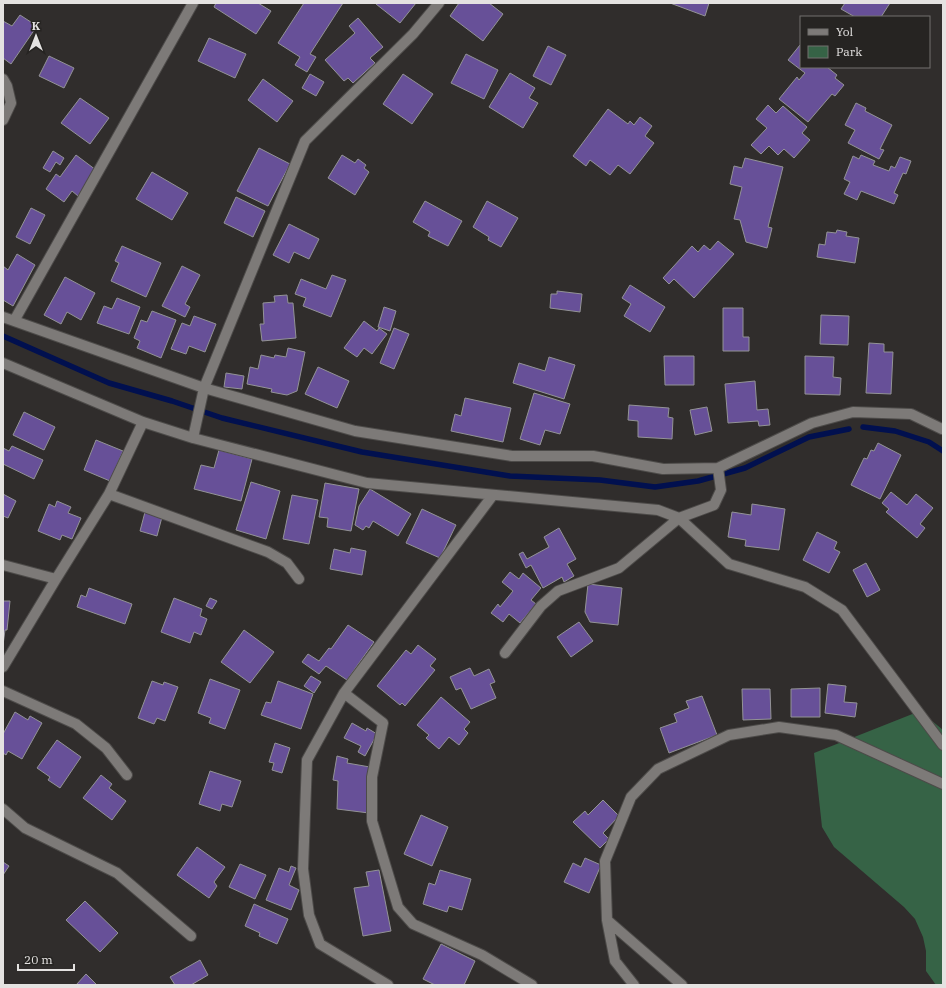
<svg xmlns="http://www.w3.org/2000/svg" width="946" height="988" font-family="'IBM Plex Serif',serif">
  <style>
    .green { fill: #366346 }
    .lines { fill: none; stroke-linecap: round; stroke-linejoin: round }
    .stream { stroke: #01104f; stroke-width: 5.5 }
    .building { fill: #675098; stroke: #939396 }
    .street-casing { stroke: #4d4b49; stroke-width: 12 }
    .street { stroke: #7d7a78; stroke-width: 10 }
  </style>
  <rect width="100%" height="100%" fill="#302d2c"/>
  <path class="green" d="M920 711 943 730V985H936L926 971V951L923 937 915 919 904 907 834 847 822 827 814 753Z"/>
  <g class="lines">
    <path class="stream" d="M3 336 109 383 172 401 222 418 362 452 510 476 600 480 655 487 698 481 745 468 809 437 849 429
      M863 427 895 431 929 442 943 451"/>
  </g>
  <path class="building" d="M216 3H258L271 11 256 34 214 7Z
    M304 3H343L310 54 316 57 307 72 295 65 300 57 278 43Z
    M377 3H416L400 23 376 4Z
    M459 3H489L503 14 483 41 450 16Z
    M670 3H709L705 16Z
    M845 3H890L881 17H855L841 9Z
    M20 15 37 26 11 64 3 58V21L12 26Z
    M358 18 383 47 370 58 375 63 353 83 348 78 344 81 325 60 355 33 349 26Z
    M209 38 246 54 235 78 198 61Z
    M800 45 801 46V67H827L837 75 835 78 844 85 835 96 832 94 808 122 779 99 797 77 799 80 805 73 788 60Z
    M548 46 566 55 551 85 533 76Z
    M466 54 498 70 484 99 451 83Z
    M49 56 74 68 64 88 39 76Z
    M510 73 535 88 529 98 538 103 523 128 489 107Z
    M310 74 324 82 316 96 302 88Z
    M403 74 433 94 412 124 383 104Z
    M263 79 293 101 277 122 248 100Z
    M80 98 109 118 90 144 61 123Z
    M856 103 866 108 865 111 892 125 880 149 884 150 879 159 848 143 855 130 845 125Z
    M768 105 776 113 783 106 807 127 802 133 810 140 794 158 784 149 778 155 769 146 761 154 751 145 767 128 756 119Z
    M608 109 628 124 630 121 634 125 640 117 652 126 645 136 654 143 630 174 618 165 610 175 590 160 586 166 573 156Z
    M259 148 290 164 268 206 237 191Z
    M53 151 64 158 60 165 56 162 50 172 43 168Z
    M76 155 96 170 78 196 72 191 64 202 46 189 56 174 60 177Z
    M342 155 355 163 358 159 366 165 364 168 369 172 355 195 328 178Z
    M861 155 875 161 873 165 889 171 891 166 895 168 900 157 911 161 906 174 903 173 894 193 898 195 894 204 861 191 857 200 844 194 850 182 844 179 853 156 859 159Z
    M745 158 783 167 768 227 772 228 767 248 746 242 740 220 734 219 742 187 730 184 734 166 742 168Z
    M152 172 188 193 172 220 136 199Z
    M236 197 265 211 253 237 224 223Z
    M425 201 462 221 448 246 428 236 430 232 413 222Z
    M487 201 518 218 501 247 488 240 489 237 473 227Z
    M31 208 45 215 30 244 16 237Z
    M289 224 319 239 309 259 294 252 289 263 273 255Z
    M837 230 847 232 846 236 859 238 855 263 817 257 819 244 825 245 827 232 836 233Z
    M718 241 734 254 694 298 674 279 669 284 663 278 692 246 698 252 704 245 710 250Z
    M122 246 161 263 146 297 111 281 119 263 115 261Z
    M17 254 35 265 13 306 3 300V266L8 270Z
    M182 266 200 275 185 304 190 307 185 317 162 306Z
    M332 275 346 280 331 317 303 306 306 298 295 294 301 279 326 289Z
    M65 277 95 293 81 320 67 312 61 324 44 315Z
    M630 285 665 307 650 332 624 316 631 304 622 298Z
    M557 291 582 294 580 312 550 308 551 294H557Z
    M287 295 288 303H293L296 338 262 341 260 324H264L263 303 275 302 274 296Z
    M117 298 140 307 129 334 97 323 104 306 112 309Z
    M384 307 396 311 390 331 378 327Z
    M723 308H743V337H749V351H723Z
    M152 311 176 320 161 358 137 348 140 341 134 338 141 320 147 322Z
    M821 315 849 316 848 345 820 344Z
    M194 316 216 324 205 352 189 346 186 354 171 349 182 323 190 326Z
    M364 321 377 331 379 328 387 334 372 354 364 348 357 357 344 348Z
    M394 328 409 334 394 369 380 363Z
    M869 343 884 344V352H893L891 394 866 393Z
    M288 348 305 352 297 391 287 395 271 392 272 389 247 384 250 367 258 369 261 355 274 358 275 355 286 357Z
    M664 356H694V385H665Z
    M805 356 834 357 833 377 841 378 840 395 805 394Z
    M549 357 575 365 564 399 513 383 519 363 545 371Z
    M318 367 349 381 337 408 305 394Z
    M226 373 244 376 242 389 224 387Z
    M755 381 757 410 768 409 770 425 759 426 758 421 728 423 725 384Z
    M534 393 570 404 560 434 545 430 540 445 520 439Z
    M465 398 511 408 503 442 451 431 455 414 461 416Z
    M629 405 669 408 668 417 673 418 672 439 638 437V421L628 420Z
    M707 407 712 431 695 435 690 410Z
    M24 412 55 427 44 450 13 435Z
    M96 440 123 451 110 481 84 470Z
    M878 443 901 455 880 499 851 485 864 458 867 459 871 450 874 451Z
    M12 446 43 460 34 479 3 464V448L9 451Z
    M219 450 252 459 241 501 194 489 201 465 214 468Z
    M251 482 280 491 266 539 236 530Z
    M325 483 359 489 351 531 327 527 328 518 319 517Z
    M370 489 411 514 398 536 373 521 369 528 366 526 363 530 355 525 359 506Z
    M891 492 907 505 916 494 933 508 920 524 925 528 917 538 886 512 889 509 882 503Z
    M3 494 16 501 8 518 3 516Z
    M292 495 318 500 309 544 283 539Z
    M57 501 71 507 68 513 81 518 72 539 62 535 60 540 38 531 49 504 55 507Z
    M752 504 785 509 779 550 745 546 746 540 728 537 732 512 751 515Z
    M422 509 456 525 440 558 406 543Z
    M145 512 162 517 157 536 140 531Z
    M559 528 576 559 567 564 574 576 564 582 562 577 543 588 531 565 526 568 519 554 523 552 527 559 549 547 544 537Z
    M817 532 837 542 834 549 840 552 829 573 803 560Z
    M351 548 366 551 362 575 330 569 334 549 350 553Z
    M866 563 880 590 867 597 853 570Z
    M510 572 519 579 523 573 541 588 531 600 536 604 520 623 509 614 503 622 491 613 498 604 500 607 513 591 502 582Z
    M588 584 622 588 618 625 590 622 585 612Z
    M89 588 132 604 125 624 77 607 81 595 86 597Z
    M174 598 202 609 200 616 207 619 201 635 194 632 190 643 161 632Z
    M210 598 217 601 212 609 206 606Z
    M3 601H10L7 630H5L3 645Z
    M579 622 593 641 571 657 557 637Z
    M348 625 374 642 347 680 326 666 319 674 302 662 308 654 319 661 329 648 331 649Z
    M244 630 274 652 250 683 221 662Z
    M418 645 436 659 430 666 435 670 405 706 402 703 400 705 377 686 406 650 411 654Z
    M470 668 474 676 489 669 495 682 490 684 496 698 471 709 461 688 456 690 450 677Z
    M311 676 321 682 314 693 304 686Z
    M210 679 240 690 225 729 209 723 211 718 198 713Z
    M152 681 163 685 164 682 178 687 165 721 157 718 154 724 138 718Z
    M278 681 313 694 301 729 261 715 266 702 271 703Z
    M828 684 846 686 844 702 857 703 855 717 825 713Z
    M820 688V717H791V689Z
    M742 689H770L771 719 743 720Z
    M702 696 717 735 669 753 660 728 677 722 674 714 689 708 686 701Z
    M441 697 470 722 464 729 468 733 459 745 449 737 439 749 426 738 429 735 417 725Z
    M15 712 28 720 30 716 42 723 22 759 8 751 6 755 3 753V734Z
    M352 723 366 731 367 728 377 734 365 756 358 752 361 746 344 738Z
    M57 740 81 757 60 788 48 780 50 777 37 768Z
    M275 743 290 748 282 773 272 770 274 763 269 762Z
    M337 756 348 759 347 763 370 767 369 813 337 809 338 781 333 780Z
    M210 771 241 781 232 807 222 804 220 811 199 804Z
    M101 775 112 784 109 788 126 801 112 820 83 798Z
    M603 800 619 816 603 833 609 839 600 848 573 822 585 811 588 815Z
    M421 815 448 827 432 866 404 854Z
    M197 847 225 867 214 882 217 886 209 898 177 875Z
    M585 858 601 865 589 893 564 882 573 863 581 867Z
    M3 862 9 866 3 875Z
    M240 864 266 875 255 899 229 887Z
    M291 866 296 868 289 885 299 890 291 910 266 900 279 868 289 872Z
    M379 870 391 931 363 936 354 888 369 886 366 872Z
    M440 870 471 879 462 910 449 906 447 912 423 904 429 883 435 885Z
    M85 901 118 933 100 952 66 920Z
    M254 904 288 919 277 944 259 936 260 933 245 926Z
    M441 944 475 961 464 985H435L423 979Z
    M200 960 208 975 191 985H175L170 977Z
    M86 974 97 985H76Z"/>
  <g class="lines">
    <g class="street-casing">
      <path id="street" d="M3 79 7 86 11 103 3 120
        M3 317 204 388 355 431 512 456H593L663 469 718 468 812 423 853 412 911 414 942 429
        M14 321 193 3
        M3 363 143 422 193 438 367 483 658 510 679 518 714 505 721 490 718 468
        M193 438 204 388 305 141 413 34 439 3
        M109 494 268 552 287 563 299 579
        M3 565 56 579
        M505 653 541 606 558 591 619 568 679 518 729 564 805 587 842 610 943 745
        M3 667 56 579 109 494 143 422
        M3 691 76 724 106 748 127 775
        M344 693 383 723 372 777V821L398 907 413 924 482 955 532 985
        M3 809 25 828 117 873 191 936
        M607 920 682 985
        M388 985 320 944 309 915 303 869 307 760 344 693 493 495
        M634 985 615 961 607 920 605 861 631 797 658 769 729 735 779 727 836 735 943 784"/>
    </g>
    <use href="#street" class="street"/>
  </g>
  <rect width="946" height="988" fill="none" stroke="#e4e2e1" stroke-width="8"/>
  <rect x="800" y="16" width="130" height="52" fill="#262422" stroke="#72706e"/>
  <rect x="808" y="29" width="20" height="6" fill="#7d7a78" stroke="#72706e"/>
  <text x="836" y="36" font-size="12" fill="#e4e2e1">Yol</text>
  <rect x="808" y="46" width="20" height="12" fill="#366346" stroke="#72706e"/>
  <text x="836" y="56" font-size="12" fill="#e4e2e1">Park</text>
  <g transform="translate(36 36)" stroke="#262422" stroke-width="3" paint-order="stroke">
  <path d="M0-3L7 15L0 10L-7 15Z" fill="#e4e2e1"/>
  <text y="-6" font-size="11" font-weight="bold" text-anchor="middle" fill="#e4e2e1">K</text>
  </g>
  <path d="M18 964v6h56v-6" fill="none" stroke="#e4e2e1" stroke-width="2"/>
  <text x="24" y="964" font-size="12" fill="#e4e2e1" stroke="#262422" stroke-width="3" paint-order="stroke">20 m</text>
</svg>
